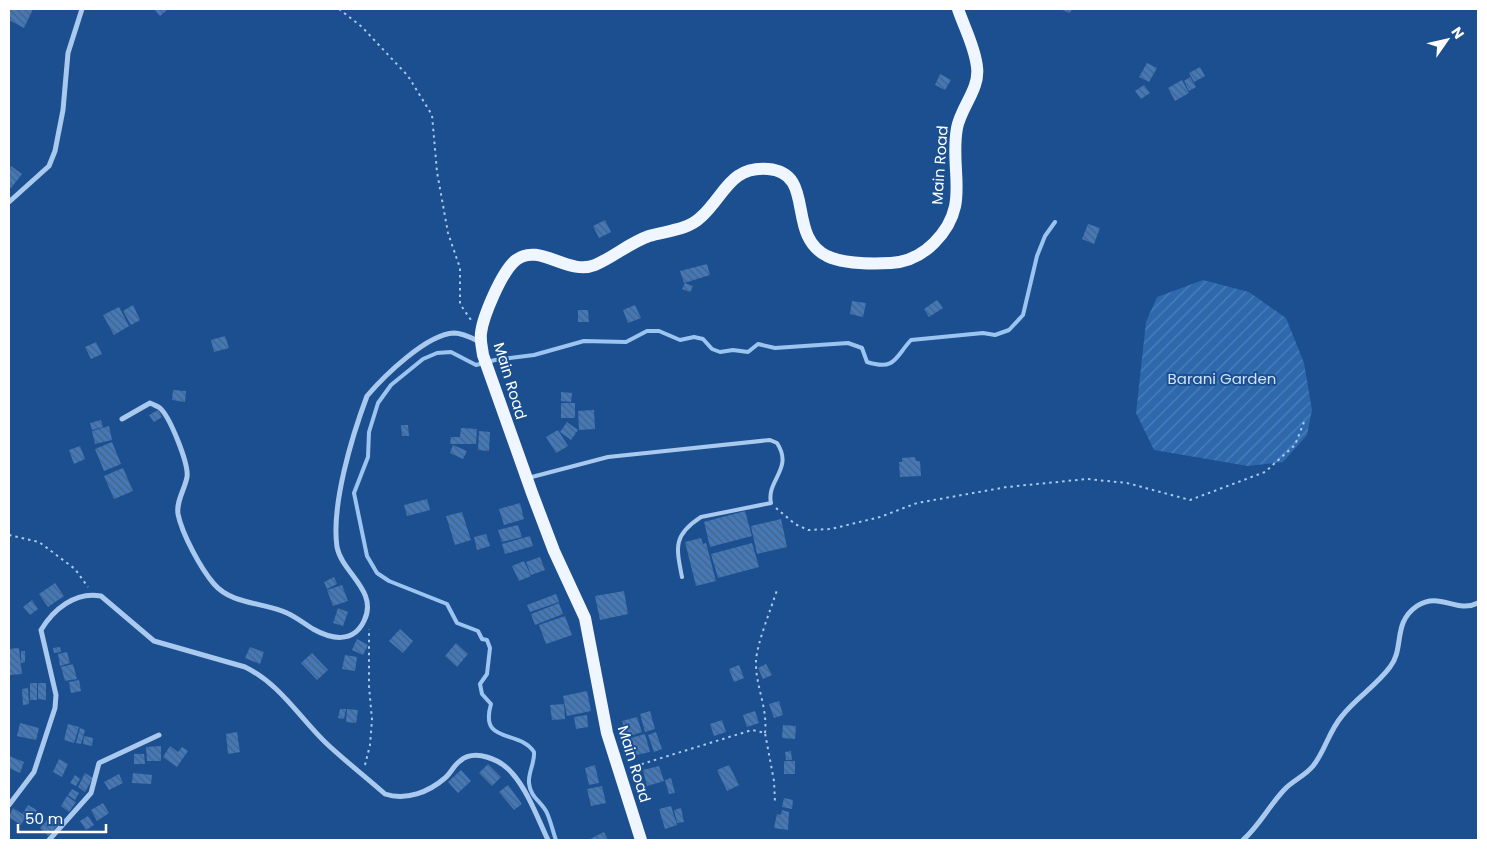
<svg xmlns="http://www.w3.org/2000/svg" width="1487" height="849" font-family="Poppins,sans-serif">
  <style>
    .garden { fill: url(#garden-furrows) }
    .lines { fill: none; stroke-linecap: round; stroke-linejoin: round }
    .stream { stroke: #9cc4f0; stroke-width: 4 }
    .building { fill: url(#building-back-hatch) }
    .path { stroke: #a9c9ee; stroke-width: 2; stroke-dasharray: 2.5 4; stroke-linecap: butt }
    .service { stroke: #a9c9ee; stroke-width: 4 }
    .minor { stroke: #a9c9ee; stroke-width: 5 }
    .primary { stroke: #f0f6ff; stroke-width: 12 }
    .labels { text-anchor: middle; stroke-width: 4; stroke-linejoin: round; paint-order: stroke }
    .street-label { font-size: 15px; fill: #fff; stroke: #1b4f8f }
    .park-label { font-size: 15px; fill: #cfe3fa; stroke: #1b4f8f }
  </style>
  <defs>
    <pattern id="garden-furrows" width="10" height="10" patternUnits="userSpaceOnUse" patternTransform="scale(1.25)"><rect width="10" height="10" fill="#2e69ad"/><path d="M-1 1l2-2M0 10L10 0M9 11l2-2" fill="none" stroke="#4d80b9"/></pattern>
    <pattern id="building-back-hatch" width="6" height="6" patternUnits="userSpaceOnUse" patternTransform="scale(1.25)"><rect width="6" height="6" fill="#4478b7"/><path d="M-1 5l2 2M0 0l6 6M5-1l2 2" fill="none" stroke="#486282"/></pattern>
  </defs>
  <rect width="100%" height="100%" fill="#1b4f8f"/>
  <path class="garden" d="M1203 280 1249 292 1286 318 1304 363 1312 410 1307 435 1283 462 1248 466 1154 450 1136 413 1146 322 1157 297Z"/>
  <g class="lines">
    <path class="stream" d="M556 840C553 832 551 822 547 813 542 802 530 797 529 783 528 772 535 763 534 752 519 729 479 745 491 704L482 694 480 684 487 674 490 648 487 640 482 639 478 631 457 623 447 604 389 581 377 573 367 556 354 493 368 457 369 432 378 403 391 385 423 359 437 353 451 352 476 365 495 360 534 355 584 341 626 342 647 331H659L680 340 694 337 703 339 712 349 720 352 733 350 748 352 758 344 775 348 848 343 862 348 867 362C896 371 895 357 911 340L983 333 995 335 1009 330 1023 315 1037 256 1045 236 1055 222"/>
  </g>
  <path class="building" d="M9 9H33L24 28 9 20Z
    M154 9H168L160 16Z
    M1060 9H1072L1070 13Z
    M1147 63 1157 68 1149 82 1139 77Z
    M1200 67 1205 76 1194 82 1189 73Z
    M940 74 951 80 945 90 935 85Z
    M1190 77 1196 87 1189 91 1184 81Z
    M1182 80 1189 93 1175 101 1168 88Z
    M1144 85 1150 93 1141 99 1135 91Z
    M11 166 22 174 11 188 9 187V170Z
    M605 220 611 232 599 238 593 226Z
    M1088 224 1100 228 1094 244 1082 239Z
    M707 264 710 275 684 283 680 271Z
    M685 283 693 286 690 292 682 289Z
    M937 300 943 308 929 317 924 309Z
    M852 301 866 303 863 317 850 314Z
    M133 305 140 320 131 325 123 311Z
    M635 305 641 318 628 323 623 310Z
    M119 307 129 326 114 335 103 315Z
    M578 310H588L589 322H578Z
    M225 336 229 348 214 352 211 340Z
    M96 342 102 354 91 359 85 347Z
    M173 390 186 391 185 402 172 400Z
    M561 392 572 393 571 402 561 401Z
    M561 403H575V418H561Z
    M158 410 162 417 154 422 149 415Z
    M594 410 595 429 579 430 578 411Z
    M101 420 103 427 92 430 90 423Z
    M567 422 578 430 571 440 560 432Z
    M401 425H408L409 436H402Z
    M109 426 112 440 95 444 92 431Z
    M461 428 477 429 476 444H450L451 437H460Z
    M558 430 568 446 556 453 546 437Z
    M479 431 490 432 489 451 478 450Z
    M112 442 121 464 104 471 95 449Z
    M453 445 467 451 463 459 450 453Z
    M80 446 85 459 74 464 69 450Z
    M915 457 916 461H920L921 476 900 477 899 462H902V458Z
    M123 468 133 491 114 499 104 476Z
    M427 499 430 510 407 516 404 505Z
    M520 503 524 519 504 525 499 509Z
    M745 511 752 536 710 547 704 522Z
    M462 512 471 540 455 545 446 516Z
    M781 519 787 547 757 554 751 526Z
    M518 525 522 537 502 542 498 530Z
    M486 534 490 546 477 550 474 537Z
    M530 536 533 546 505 554 502 544Z
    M701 538 703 544 706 543 716 581 696 586 685 542Z
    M752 543 759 567 718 578 711 554Z
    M540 557 545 570 531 575 526 562Z
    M524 561 531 576 519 581 512 566Z
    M334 577 337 584 327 589 324 582Z
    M55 583 64 596 48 607 39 594Z
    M342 585 348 601 333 606 327 590Z
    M624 591 628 614 600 620 595 596Z
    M556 594 559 602 530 612 527 605Z
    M32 600 38 609 30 615 23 607Z
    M559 603 563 614 535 625 531 614Z
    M338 608 348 612 343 626 333 623Z
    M565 616 572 635 546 644 539 625Z
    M400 629 413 641 403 653 389 641Z
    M357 639 368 645 363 655 352 650Z
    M456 643 468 654 457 667 445 656Z
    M60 647 61 652 54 653 53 648Z
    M250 647 264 652 260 664 245 658Z
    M19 648 22 674 10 675 9 649Z
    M21 651H25V662L21 663Z
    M67 652 70 663 60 666 58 654Z
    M312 653 328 670 317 680 301 663Z
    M345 655 357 657 355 671 342 669Z
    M73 664 77 679 65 681 61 667Z
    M766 664 772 675 763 679 758 668Z
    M739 665 744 678 734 682 729 669Z
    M79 680 81 691 71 693 69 682Z
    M30 683H37V700H30Z
    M38 683H46V700L38 699Z
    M28 688 29 704 23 705 22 689Z
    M587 691 591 711 567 716 563 696Z
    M779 701 783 715 774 718 769 704Z
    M564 704 565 719 552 720 550 705Z
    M340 709H346L344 719 338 718Z
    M347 709 358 710 356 723 346 722Z
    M650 711 655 729 645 732 640 714Z
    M755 711 759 723 747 727 743 715Z
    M587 715 588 727 576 729 574 717Z
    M637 717 642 732 627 737 622 721Z
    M722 720 726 732 714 736 710 724Z
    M20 723 39 728 36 740 17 736Z
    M68 724 79 727 74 743 64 740Z
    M783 725 796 726 795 739 782 738Z
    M80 728 85 730 81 744 76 743Z
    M237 732 240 752 228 754 226 734Z
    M656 732 662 749 654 752 648 735Z
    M645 734 650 752 632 756 627 739Z
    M84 736 93 738 92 746 83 744Z
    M161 746V761H147L146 747Z
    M170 746 178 752 182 747 188 751 177 767 163 757Z
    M791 751 792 760H786L785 752Z
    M134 754H144L145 764H134Z
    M9 756 24 762 20 773 9 768Z
    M59 759 68 764 62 777 53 772Z
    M784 761H795V774H784Z
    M488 764 501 777 492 786 479 773Z
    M595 765 599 783 589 785 585 768Z
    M729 765 739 785 727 791 717 770Z
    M659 766 664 781 647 786 643 770Z
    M461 770 471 781 458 793 448 782Z
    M85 773 93 778 85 792 78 787Z
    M133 773 152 775 151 784 132 783Z
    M119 774 123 783 109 790 104 782Z
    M75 775 80 779 76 786 70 783Z
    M671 778 675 793 669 794 665 780Z
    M508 785 522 804 514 810 499 792Z
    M602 786 606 803 591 806 587 789Z
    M72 789 79 793 75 800 68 795Z
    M67 796 76 802 69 812 61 806Z
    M784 798 793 800 792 809 782 807Z
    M103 803 109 813 97 821 91 810Z
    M28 805 37 810 32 818 23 813Z
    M671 806 677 825 665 829 659 809Z
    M13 808 26 816 21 825 9 817Z
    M681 808 684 822 677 823 674 810Z
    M782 810 789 812 788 830 774 828 777 814 781 815Z
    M53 814 61 822 48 836 40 828Z
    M88 816 94 825 86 830 80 821Z
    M604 832 608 840H588Z"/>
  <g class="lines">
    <path class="path" d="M339 9 362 27 408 76 432 115 437 172 448 233 460 268V304L471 320
      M776 508 795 524 808 530 831 529 880 517 917 503 1007 487 1087 479 1127 483 1190 500 1265 472 1295 445 1304 422
      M9 535 39 542 75 569 88 587
      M765 733C768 708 755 685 756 661 757 643 771 609 777 590
      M365 765 370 745 372 720 369 686V629
      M629 768 752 730 765 733 774 781 775 803"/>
    <path class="service" d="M528 478 608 457 770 440 777 443C794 469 766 480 771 503L701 517C673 535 676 547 682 577"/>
    <path class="minor" d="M9 202 49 166 55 151 63 110 68 53 82 9
      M122 419 150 403C152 404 157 406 160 408 170 417 189 464 187 477 185 489 176 501 178 514 182 534 201 569 214 584 232 605 264 602 287 613 296 617 305 624 313 629 331 639 353 644 364 621 379 591 342 573 337 547 331 505 352 436 367 396 384 376 427 334 454 333 463 333 472 338 480 342
      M9 805 34 772 55 708 56 695 41 630C53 610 75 591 101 596L154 641 245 667C280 684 299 717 326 743 345 761 366 777 385 794 406 801 429 792 445 778 451 773 454 765 460 761 475 748 501 760 512 773 528 791 538 819 548 840
      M49 840 91 793 99 763 159 735
      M1243 840C1259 826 1269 806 1284 790 1292 781 1305 776 1313 766 1325 751 1329 731 1342 716 1356 698 1376 686 1390 667 1405 648 1392 623 1417 606 1440 591 1456 614 1478 603"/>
    <path class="primary" d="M641 840 607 733 585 618 554 551 532 493 483 355C482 347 480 341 481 333 483 316 502 271 516 260 539 242 568 276 595 265 614 257 629 243 649 236 666 231 688 230 701 217 725 195 730 166 768 169 817 173 785 235 827 256 844 264 871 264 891 263 907 262 922 255 934 243 972 205 949 172 957 128 961 107 980 89 977 67 975 47 964 27 958 9"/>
  </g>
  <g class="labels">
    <g class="street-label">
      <text transform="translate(940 165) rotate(-86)" y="5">Main Road</text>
      <text transform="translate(510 381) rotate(73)" y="5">Main Road</text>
      <text transform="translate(634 764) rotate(73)" y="5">Main Road</text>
    </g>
    <g class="park-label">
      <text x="1222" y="384">Barani Garden</text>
    </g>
  </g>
  <rect width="1487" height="849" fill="none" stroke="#ffffff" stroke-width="20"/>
  <g transform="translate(1447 40) rotate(56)" stroke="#1b4f8f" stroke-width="4" paint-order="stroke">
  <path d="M0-4L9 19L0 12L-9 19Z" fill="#ffffff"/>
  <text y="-8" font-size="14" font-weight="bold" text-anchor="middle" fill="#ffffff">N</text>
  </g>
  <path d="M18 824v8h88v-8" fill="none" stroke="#ffffff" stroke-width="2.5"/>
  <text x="25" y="824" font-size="15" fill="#ffffff" stroke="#1b4f8f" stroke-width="4" paint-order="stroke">50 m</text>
</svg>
